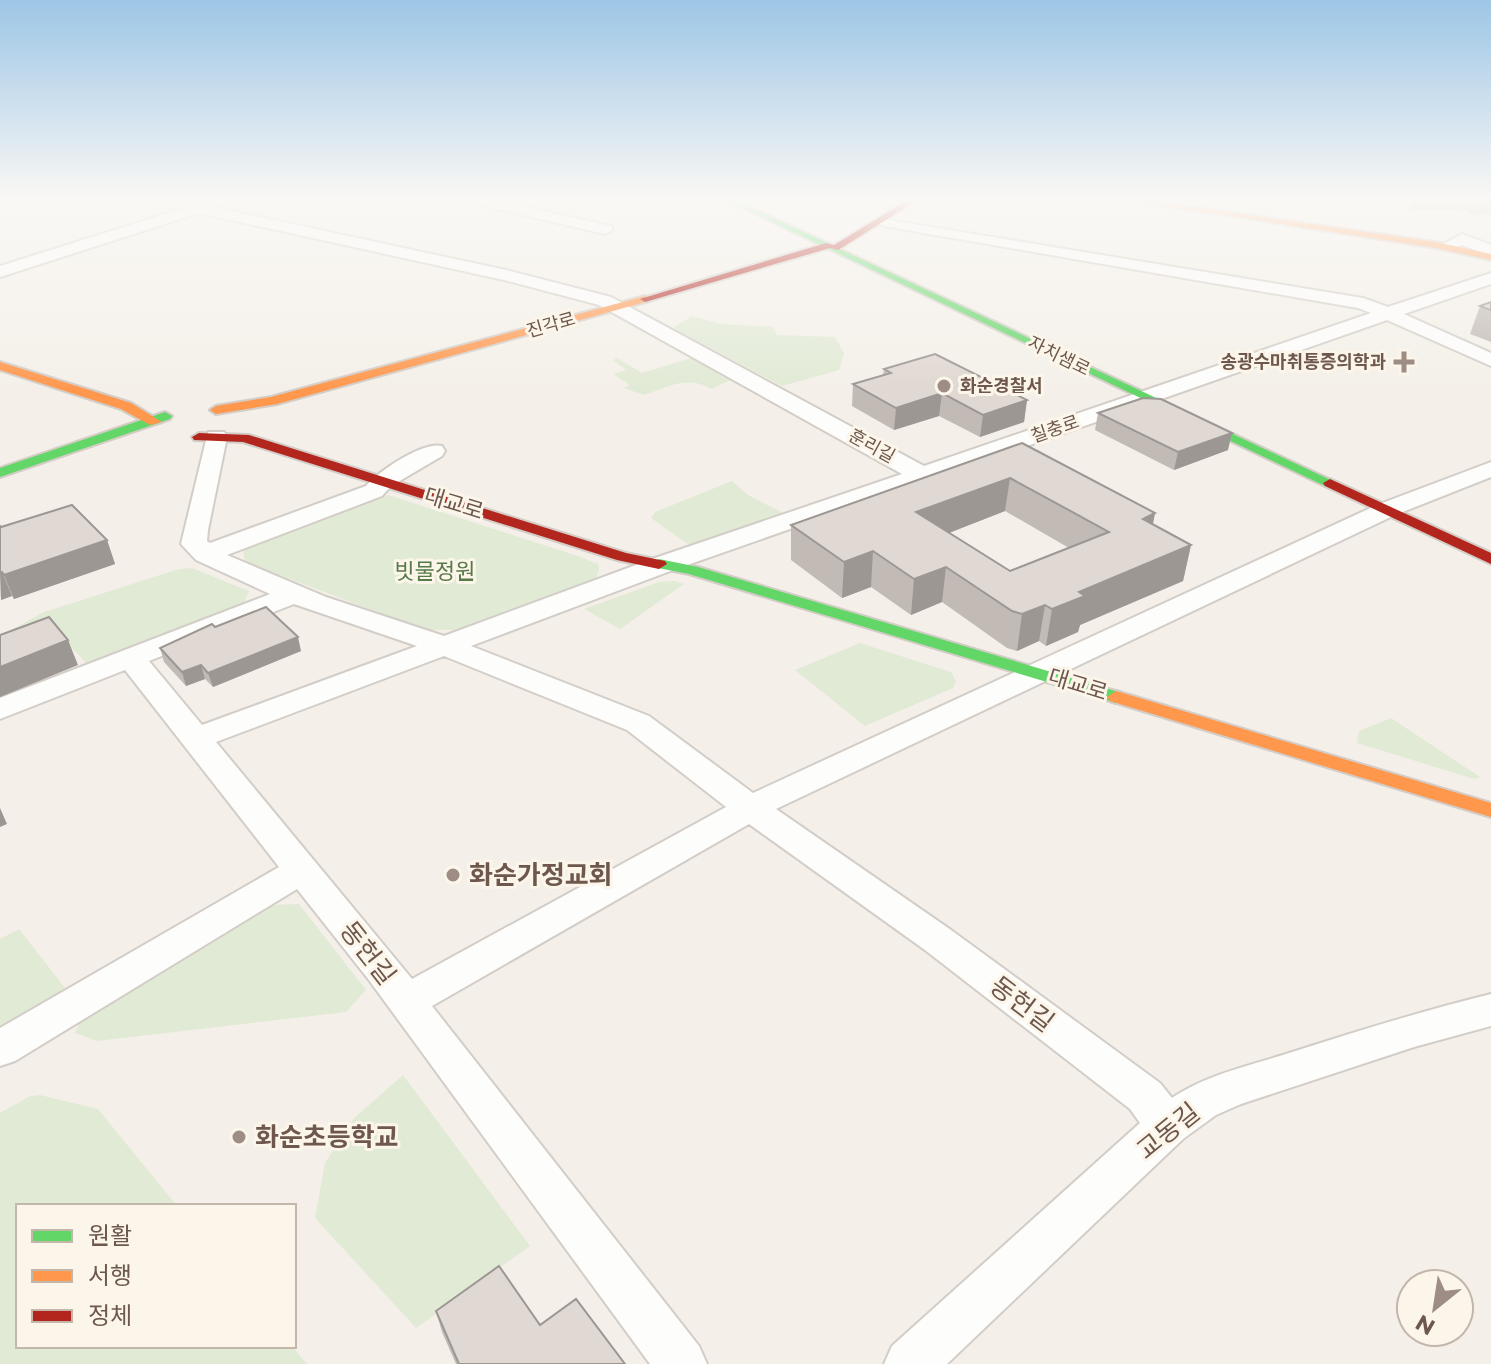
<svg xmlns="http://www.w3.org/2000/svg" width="1491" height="1364" font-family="Montserrat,'Noto Sans KR',sans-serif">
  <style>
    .green { fill: #e1ead5 }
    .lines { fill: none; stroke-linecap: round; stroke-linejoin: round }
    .street-casing { stroke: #d3cdc7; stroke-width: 4 }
    .fast-casing { stroke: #d4cdc7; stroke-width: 4 }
    .slow-casing { stroke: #d4cdc7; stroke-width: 4 }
    .jam-casing { stroke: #d4cdc7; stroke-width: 4 }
    .street { fill: #fdfdfc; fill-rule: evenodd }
    .fast { fill: #63d668; fill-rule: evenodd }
    .slow { fill: #ff974d; fill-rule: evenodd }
    .jam { fill: #b3261e; fill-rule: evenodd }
    .wall { fill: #c1bab5; fill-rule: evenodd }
    .shaded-wall { fill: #9d9793 }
    .building { fill: #e0d8d2; stroke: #9d9793; stroke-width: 2; fill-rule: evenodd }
    .poi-dot { fill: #9d8d84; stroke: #fcf5ea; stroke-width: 3 }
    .labels { text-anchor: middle; stroke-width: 6; stroke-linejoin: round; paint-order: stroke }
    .far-street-label { font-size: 18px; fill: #6e584d; stroke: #fcf5ea }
    .far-poi-label { font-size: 18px; font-weight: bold; fill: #6e584d; stroke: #fcf5ea; text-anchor: end }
    .street-label { font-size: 22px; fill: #6e584d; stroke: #fcf5ea }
    .park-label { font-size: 22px; fill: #58794a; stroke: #fcf5ea }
    .near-poi-label { font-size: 26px; font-weight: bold; fill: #6e584d; stroke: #fcf5ea; text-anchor: start }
    .near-street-label { font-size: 26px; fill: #6e584d; stroke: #fcf5ea }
  </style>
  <rect width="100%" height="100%" fill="#f4f0e9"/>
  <path class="green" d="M692 316 721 324 773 327 777 335 835 337 844 353 839 370 782 386 673 328Z
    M694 357 733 379 711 389C687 375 668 387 644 395L624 388 630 385 613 374 626 370 613 360 617 358 642 373Z
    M732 481 748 495 787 515 692 547 651 518 655 512Z
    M388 495 578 556 598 564 599 569 596 579 455 630H425L245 562 243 552 253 543Z
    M192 568 249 591 243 604 87 664 61 636H0L44 612 179 569Z
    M675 581 684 584 620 629 584 609 659 582Z
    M860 643 951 672 956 681 953 688 865 726 795 670Z
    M1391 718 1480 777 1474 779 1357 743 1359 731Z
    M299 904 366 990 346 1012 97 1041 75 1033 81 1020 272 905Z
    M19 929 69 993 0 1032V939Z
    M403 1075 530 1246 416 1328 315 1218 325 1163 354 1118Z
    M40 1095 98 1109 177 1206H18V1346H292L307 1364H0V1113L30 1096Z"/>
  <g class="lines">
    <g class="street-casing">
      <path id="street" d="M160 201H185L506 270 611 297 924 466 1371 313 1358 308 883 226 875 221 877 218 1363 298 1388 307 1491 273V284L1404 314 1491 353V366L1387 320 673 570 471 646 649 716 753 793 1377 505 1491 462V477L1395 515 776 809 951 930 1160 1083 1172 1098C1206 1075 1248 1066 1286 1054 1354 1032 1422 1011 1491 994V1026L1414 1047 1241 1104 1216 1115 1183 1139 947 1364H884L892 1346 1140 1123 1130 1109 925 950 749 824 432 1006 699 1346 707 1364H650L369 980 297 889 15 1061 0 1066V1028L279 867 125 670 0 719V698L270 594 196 560 181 544 208 432H224L227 437 208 530 207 541 210 543 366 486C379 471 423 441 442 446L445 451 442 456 391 486 382 496 227 555 326 597 444 636 655 558 902 474 599 305 504 280 199 213 0 277V266L181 209ZM294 604 417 646 202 725 149 661ZM444 656 627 730 726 807 412 979 216 742Z
        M474 201H499L611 226 613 229 605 234 476 204Z
        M1462 234 1491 245V256L1462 245 1449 250 1441 245Z"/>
    </g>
    <g class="fast-casing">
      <path id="fast" d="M728 201H738L1337 483 1335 486H1325Z
        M165 412 172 416 170 419 0 477V468Z
        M659 559 698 567 1122 693 1125 697 1116 703 1110 701 689 574 653 567 651 564Z"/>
    </g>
    <g class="slow-casing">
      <path id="slow" d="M1133 201H1152L1436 242 1491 254V260L1436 248Z
        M645 296 650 299 649 301 277 404 216 414 210 410 216 406 271 397Z
        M0 362 131 403 162 422 150 425 121 409 0 370Z
        M1116 691 1491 803V817L1110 701 1107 697Z"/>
    </g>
    <g class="jam-casing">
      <path id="jam" d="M906 201H916L838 250 830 248 645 302 640 299 826 243 834 245Z
        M199 433 249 435 626 553 665 561 667 564 659 569 617 560 243 442 194 440 192 437Z
        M1330 479 1491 553V564L1325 486 1323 483Z"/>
    </g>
    <use href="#street" class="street"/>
    <use href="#fast" class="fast"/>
    <use href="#slow" class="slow"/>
    <use href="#jam" class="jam"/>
  </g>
  <path class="wall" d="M1412 200H1491V214L1472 215 1462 209 1408 211Z
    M1491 302V342L1470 334 1480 306Z
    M884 369 1027 400 1024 422 980 437 939 416 894 430 852 406 853 384 883 375Z
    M1098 413 1228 450 1174 470 1095 430Z
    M1022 443 1155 513 1153 524 1191 545 1183 581 1080 625 1078 632 1046 646 1039 641 1017 651 1007 648 942 602 911 615 871 587 842 598 791 560V525ZM1005 511 1069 548 1010 571 949 533Z
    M0 526 107 540 115 564 14 599 12 596 1 600Z
    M215 627 301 651 213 687 205 679 186 686 164 662 160 648Z
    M436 1311 540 1325 625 1364H456L442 1332Z"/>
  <path class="shaded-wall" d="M942 393 939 416 894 430 896 408Z
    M1027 400 1024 422 980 437 983 415Z
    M1232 433 1228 450 1174 470 1178 452Z
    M1010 478 1005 511 913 547 916 512Z
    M1155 513 1148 548 1143 519Z
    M107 540 115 564 14 599 4 575Z
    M1191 545 1183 581 1080 625 1078 632 1046 646 1052 609 1079 592Z
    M873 551 871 587 842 598 844 562Z
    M946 567 942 602 911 615 914 579Z
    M2 572 12 596 1 600 0 573Z
    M1045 605 1039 641 1017 651 1022 614Z
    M298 637 301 651 213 687 208 673Z
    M68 640 78 665 0 697V667Z
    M201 665 205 679 186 686 182 672Z
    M0 808 7 824 0 827Z"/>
  <path class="building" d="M1491 302V310L1480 306Z
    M935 354 1027 400 983 415 942 393 896 408 853 384 891 373 884 369Z
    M1143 398 1161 399 1232 433 1178 452 1098 413Z
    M1022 443 1155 513 1143 519 1191 545 1079 592 1085 596 1052 609 1045 605 1022 614 1012 611 946 567 914 579 873 551 844 562 791 525ZM1010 478 1109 532 1010 571 916 512Z
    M72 505 107 540 4 575 2 572 0 573V526L1 527Z
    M266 607 298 637 208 673 201 665 182 672 160 648 212 624 215 627Z
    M49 617 68 640 0 667V635Z
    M499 1266 540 1325 576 1299 625 1364H459L436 1311Z"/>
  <linearGradient id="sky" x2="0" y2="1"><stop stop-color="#9dc6e6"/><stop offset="0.51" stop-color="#faf8f5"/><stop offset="1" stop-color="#faf8f5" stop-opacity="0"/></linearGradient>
  <rect width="1491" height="391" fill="url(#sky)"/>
  <g class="poi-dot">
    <path d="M1400 350h8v8h8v8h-8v8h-8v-8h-8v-8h8z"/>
    <circle cx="944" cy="386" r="8"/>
    <circle cx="453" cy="875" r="8"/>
    <circle cx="239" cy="1137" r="8"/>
  </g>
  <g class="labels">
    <g class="far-street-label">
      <text transform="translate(551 325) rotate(-16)" y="6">진각로</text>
      <text transform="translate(1059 356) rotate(26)" y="6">자치샘로</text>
      <text transform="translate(1055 429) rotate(-19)" y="6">칠충로</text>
      <text transform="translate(872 446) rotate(29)" y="6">훈리길</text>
    </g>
    <g class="far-poi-label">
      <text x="1386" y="368">송광수마취통증의학과</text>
      <text x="960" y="392" text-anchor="start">화순경찰서</text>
    </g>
    <g class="street-label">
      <text transform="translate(454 503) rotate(17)" y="8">대교로</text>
      <text transform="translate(1078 684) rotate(17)" y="8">대교로</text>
    </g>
    <g class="park-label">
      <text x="435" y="579">빗물정원</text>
    </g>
    <g class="near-poi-label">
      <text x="469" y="884">화순가정교회</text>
      <text x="255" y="1146">화순초등학교</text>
    </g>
    <g class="near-street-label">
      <text transform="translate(368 953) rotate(52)" y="9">동헌길</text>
      <text transform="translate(1022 1004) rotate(37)" y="9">동헌길</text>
      <text transform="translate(1168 1131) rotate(-39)" y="9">교동길</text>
    </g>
  </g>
  <rect x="16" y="1204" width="280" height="144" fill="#fcf5ea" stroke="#c3b6ab" stroke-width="2"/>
  <rect x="32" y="1230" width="40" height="12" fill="#63d668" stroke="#c3b6ab" stroke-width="2"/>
  <text x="88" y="1244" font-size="24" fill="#6e584d">원활</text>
  <rect x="32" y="1270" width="40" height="12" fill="#ff974d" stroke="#c3b6ab" stroke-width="2"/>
  <text x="88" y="1284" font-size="24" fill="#6e584d">서행</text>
  <rect x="32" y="1310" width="40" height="12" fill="#b3261e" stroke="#c3b6ab" stroke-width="2"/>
  <text x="88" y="1324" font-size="24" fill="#6e584d">정체</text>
  <g transform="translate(1435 1308) rotate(210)"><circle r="38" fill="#fcf5ea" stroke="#c3b6ab" stroke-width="2"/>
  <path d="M0-6L14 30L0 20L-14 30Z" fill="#9d8d84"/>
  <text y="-12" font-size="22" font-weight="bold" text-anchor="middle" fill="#6e584d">N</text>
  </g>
</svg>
